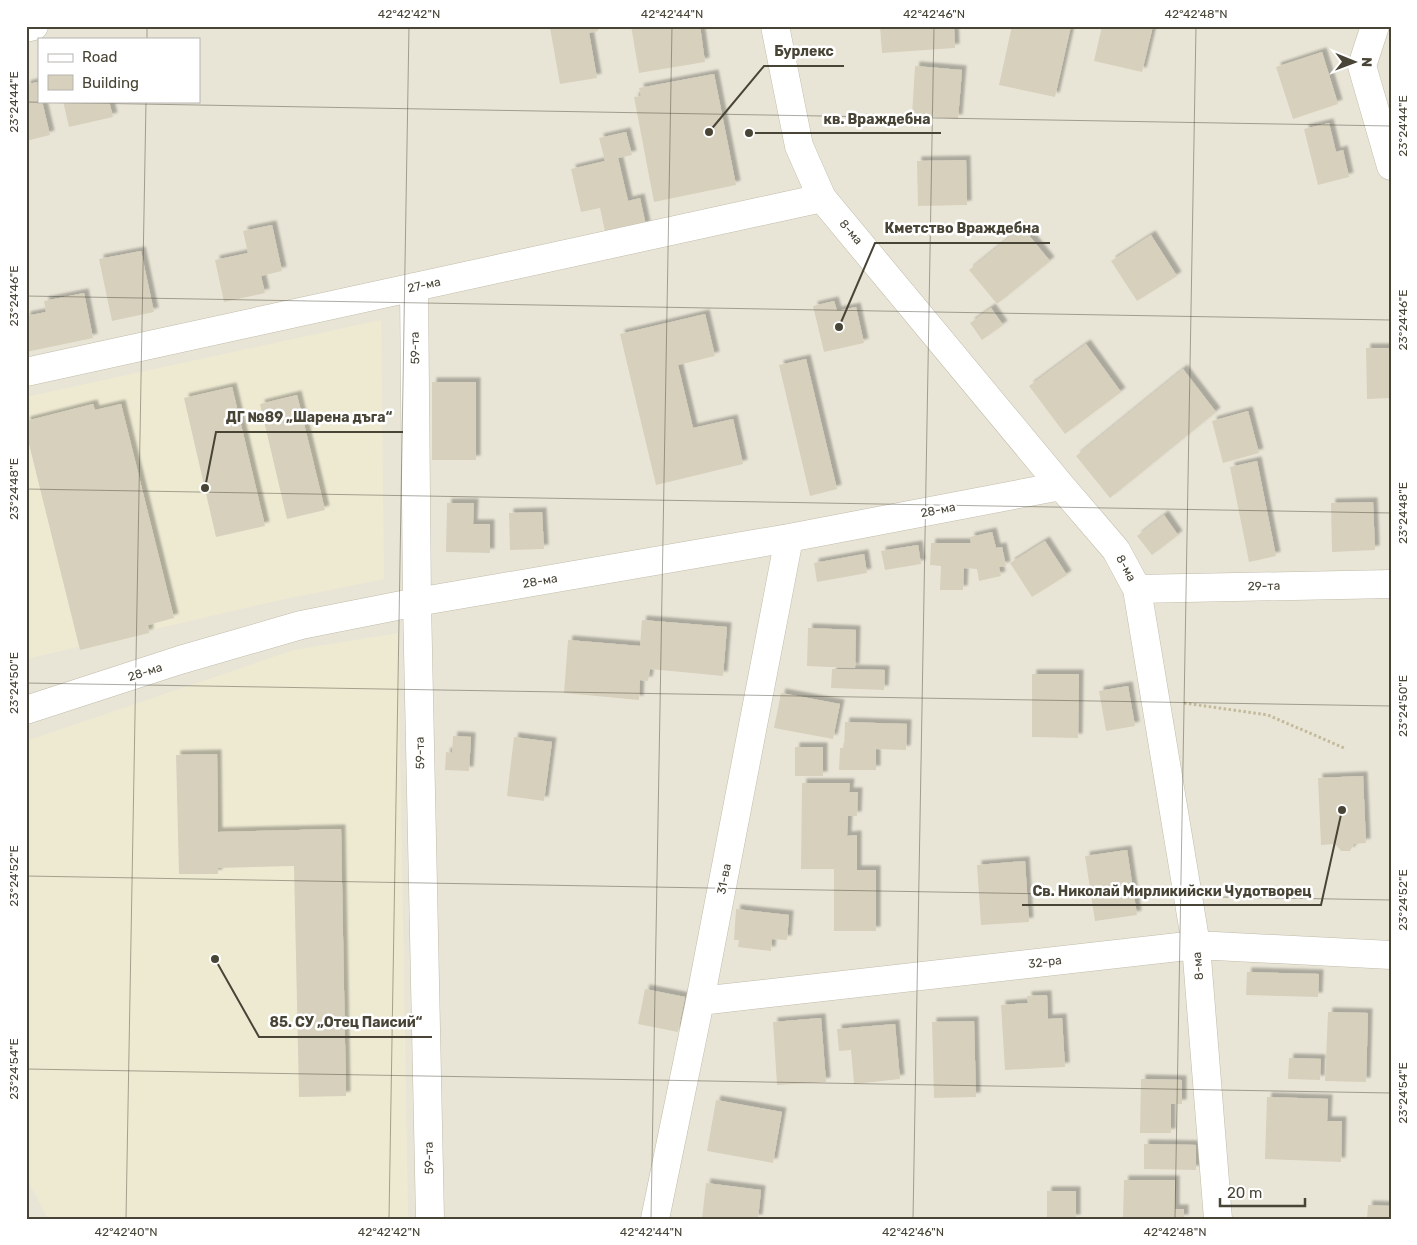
<svg xmlns="http://www.w3.org/2000/svg" width="1417" height="1245" font-family="Rubik,sans-serif">
  <style>
    .residential { fill: #e9e5d6; fill-rule: evenodd }
    .education { fill: #eeead2 }
    .building { fill: #d7d0bd; filter: url(#shadow) }
    .lines { fill: none; stroke-linecap: round; stroke-linejoin: round }
    .minor-casing { stroke: #c0bcaa; stroke-width: 29 }
    .path { stroke: #c3ba9b; stroke-width: 3; stroke-dasharray: 2.5 2.5; stroke-linecap: butt }
    .minor { stroke: #fff; stroke-width: 28 }
    .ticks { fill: none; stroke: #484436; stroke-width: 1; stroke-opacity: 0.45 }
    .labels { text-anchor: middle; stroke-width: 5; stroke-linejoin: round; paint-order: stroke }
    .street-label { font-size: 12px; fill: #484436; stroke: #fff }
    .leader { fill: none; stroke: #484436; stroke-width: 2 }
    .callout-dot { fill: #484436; stroke: #fff; stroke-width: 2 }
    .callout-label { font-size: 14px; text-anchor: middle; font-weight: bold; fill: #484436; stroke: #fff; stroke-width: 5; stroke-linejoin: round; paint-order: stroke }
    .neatline { fill: none; stroke: #484436; stroke-width: 2 }
    .ticks-label { font-size: 12px; text-anchor: middle; fill: #484436 }
  </style>
  <defs>
    <filter id="shadow"><feDropShadow dx="4.5" dy="-4.5" stdDeviation="1" flood-color="#0004"/></filter>
  </defs>
  <rect width="100%" height="100%" fill="#f5f3e8"/>
  <path class="residential" d="M26 26H1391V1219H26ZM39 39H199V101H39Z"/>
  <path class="education" d="M381 320 384 579 280 600 26 659V397Z
    M398 633 408 1219H48L26 1176V741L294 650Z"/>
  <path class="building" d="M562 26H598V31L589 33 597 78 560 84 550 28Z
    M631 26H700L705 62 639 73Z
    M880 26H954L955 48 882 53Z
    M1012 26H1071L1055 97 999 85Z
    M1102 26H1153L1142 72 1094 61Z
    M1322 52 1338 104 1293 119 1276 67Z
    M915 66 962 70 958 119 912 115Z
    M714 74 736 185 654 202 634 97 641 96 639 88Z
    M37 82 39 101H42L50 135 26 141V85Z
    M63 101H109L113 117 69 127Z
    M1329 123 1336 152 1343 150 1349 177 1318 185 1304 129Z
    M626 132 632 155 618 158 628 201 640 198 646 226 606 236 600 208 581 212 571 169 605 161 599 138Z
    M966 160 967 205 918 206 917 161Z
    M272 225 282 271 261 276 265 293 224 302 215 260 248 253 243 231Z
    M1022 227 1050 261 997 304 969 270Z
    M1151 235 1177 276 1137 301 1111 261Z
    M141 251 154 312 112 321 99 259Z
    M84 293 93 338 26 352V316L46 312 44 301Z
    M834 301 837 311 856 307 864 343 824 352 813 306Z
    M991 308 1003 325 982 340 970 323Z
    M705 314 715 356 678 365 693 428 733 419 743 464 656 485 620 334Z
    M1086 344 1121 392 1065 434 1029 386Z
    M1366 348H1391V398L1367 399Z
    M806 359 837 489 810 496 779 365Z
    M1183 369 1216 412 1110 498 1076 456Z
    M432 382H476V460H432Z
    M232 387 265 526 216 537 184 398Z
    M297 395 325 510 287 519 260 404Z
    M93 404 95 410 121 404 174 618 148 625 149 633 80 650 26 432V421Z
    M1248 411 1259 453 1223 463 1212 421Z
    M1257 461 1276 556 1249 562 1230 467Z
    M1373 502 1375 550 1332 552 1331 503Z
    M447 503H474L473 524H490V553L446 552Z
    M542 512 544 549 510 550 509 513Z
    M1164 515 1178 535 1152 555 1137 536Z
    M992 532 996 548 1002 547 1006 566 999 567 1001 576 979 581 977 569 964 568 963 590H940L941 566 930 565 931 543H971L970 537Z
    M1045 541 1067 575 1032 597 1010 563Z
    M918 545 921 564 885 570 881 551Z
    M864 554 867 573 817 582 814 563Z
    M642 620 727 627 723 676 650 669 648 681 640 680 639 700 564 693 568 640 640 646Z
    M808 628 856 630 855 668 807 666Z
    M832 669 885 670 884 690 831 688Z
    M1032 674H1079L1078 738 1032 737Z
    M1128 686 1135 726 1106 731 1099 691Z
    M781 693 840 704 833 739 774 728Z
    M845 722 907 724 906 750 876 749V770H839L840 748H844Z
    M453 736 471 737 469 771 445 770 446 752 452 753Z
    M514 737 552 742 544 801 507 796Z
    M795 747H823V776H795Z
    M217 754 218 832 341 829 346 1096 299 1097 294 866 218 868V874H179L176 755Z
    M1363 776 1366 843 1354 844 1350 851H1341L1335 844 1321 845 1318 778Z
    M802 783H850L849 792H858L857 816H848L847 836 857 835V870H876V931H834V869H801Z
    M1127 850 1137 915 1095 921 1085 856Z
    M1025 861 1029 922 981 925 977 865Z
    M736 909 789 915 787 940 772 939 771 951 738 947 739 940H734Z
    M1247 972 1319 974 1318 997 1246 995Z
    M645 989 685 997 678 1032 638 1024Z
    M1047 995 1048 1019 1062 1018 1065 1067 1005 1070 1001 1005 1028 1003 1027 996Z
    M1328 1012 1368 1013 1366 1082 1325 1081Z
    M821 1018 826 1082 777 1085 773 1022Z
    M974 1021 976 1097 934 1098 932 1022Z
    M895 1024 900 1079 854 1084 851 1050 839 1051 837 1029Z
    M1289 1058 1321 1059 1320 1080 1288 1079Z
    M1141 1079 1182 1080V1104H1171V1133H1140Z
    M1267 1097 1328 1099 1327 1121H1342L1341 1162 1265 1159Z
    M716 1100 782 1112 773 1163 707 1151Z
    M1144 1144 1196 1145V1170L1144 1169Z
    M1124 1180H1175V1209H1184V1219H1123Z
    M706 1183 761 1190 758 1219H702Z
    M1047 1191H1076V1219H1047Z
    M1368 1205 1391 1206V1219H1367Z"/>
  <g class="lines">
    <g class="minor-casing">
      <path id="minor" d="M775 26 799 146 822 198 1061 486 1116 550 1137 589 1196 945 1218 1219
        M1375 26 1362 66 1391 166
        M26 28 34 26
        M414 287 417 602 430 1219
        M26 372 822 198
        M1137 589 1391 584
        M26 710 180 660 301 625 417 602 789 538 1061 486
        M700 1001 1196 945 1391 955
        M655 1219 700 1001 789 538"/>
    </g>
    <path class="path" d="M1184 703 1268 715 1344 748"/>
    <use href="#minor" class="minor"/>
  </g>
  <path class="ticks" d="M147 39V26M26 102 1391 126M26 296 1391 320M26 489 1391 513M26 683 1391 706M26 876 1391 900M26 1069 1391 1093M126 1219 146 101M389 1219 409 26M651 1219 672 26M913 1219 934 26M1175 1219 1196 26"/>
  <g class="labels">
    <g class="street-label">
      <text transform="translate(851 232) rotate(50)" y="4">8-ма</text>
      <text transform="translate(424 285) rotate(-12)" y="4">27-ма</text>
      <text transform="translate(415 348) rotate(-91)" y="4">59-та</text>
      <text transform="translate(938 510) rotate(-11)" y="4">28-ма</text>
      <text transform="translate(1126 568) rotate(62)" y="4">8-ма</text>
      <text transform="translate(540 581) rotate(-10)" y="4">28-ма</text>
      <text transform="translate(1264 586) rotate(-1)" y="4">29-та</text>
      <text transform="translate(145 672) rotate(-18)" y="4">28-ма</text>
      <text transform="translate(420 753) rotate(-91)" y="4">59-та</text>
      <text transform="translate(724 879) rotate(-79)" y="4">31-ва</text>
      <text transform="translate(1045 962) rotate(-7)" y="4">32-ра</text>
      <text transform="translate(1198 966) rotate(-95)" y="4">8-ма</text>
      <text transform="translate(429 1158) rotate(-91)" y="4">59-та</text>
    </g>
  </g>
  <path class="leader" d="M709 132L764 66H844M749 133L814 133H941M839 327L875 243H1050M205 488L216 432H403M1342 810L1321 905H1022M215 959L259 1037H432"/>
  <g class="callout-dot">
    <circle cx="709" cy="132" r="5"/>
    <circle cx="749" cy="133" r="5"/>
    <circle cx="839" cy="327" r="5"/>
    <circle cx="205" cy="488" r="5"/>
    <circle cx="1342" cy="810" r="5"/>
    <circle cx="215" cy="959" r="5"/>
  </g>
  <g class="callout-label">
    <text x="804" y="56">Бурлекс</text>
    <text x="877" y="124">кв. Враждебна</text>
    <text x="962" y="233">Кметство Враждебна</text>
    <text x="309" y="422">ДГ №89 „Шарена дъга“</text>
    <text x="1172" y="896">Св. Николай Мирликийски Чудотворец</text>
    <text x="346" y="1027">85. СУ „Отец Паисий“</text>
  </g>
  <rect width="1417" height="1245" fill="none" stroke="#ffffff" stroke-width="55"/>
  <rect x="38" y="38" width="162" height="65" fill="#ffffff" stroke="#b6b4af"/>
  <rect x="48" y="54" width="25" height="8" fill="#ffffff" stroke="#b6b4af"/>
  <text x="82" y="62" font-size="15" fill="#484436">Road</text>
  <rect x="48" y="75" width="25" height="15" fill="#d7d0bd" stroke="#b6b4af"/>
  <text x="82" y="88" font-size="15" fill="#484436">Building</text>
  <g transform="translate(1354 62) rotate(91)" stroke="#ffffff" stroke-width="4" paint-order="stroke">
  <path d="M0-4L9 19L0 12L-9 19Z" fill="#484436"/>
  <text y="-8" font-size="14" font-weight="bold" text-anchor="middle" fill="#484436">N</text>
  </g>
  <path d="M1220 1198v8h85v-8" fill="none" stroke="#484436" stroke-width="2.5"/>
  <text x="1227" y="1198" font-size="15" fill="#484436" stroke="#ffffff" stroke-width="4" paint-order="stroke">20 m</text>
  <rect x="28" y="28" width="1362" height="1190" class="neatline"/>
  <g class="ticks-label">
    <text x="409" y="18">42°42'42"N</text>
    <text x="672" y="18">42°42'44"N</text>
    <text x="934" y="18">42°42'46"N</text>
    <text x="1196" y="18">42°42'48"N</text>
    <text transform="translate(14 102) rotate(-90)" y="4">23°24'44"E</text>
    <text transform="translate(1403 126) rotate(-90)" y="4">23°24'44"E</text>
    <text transform="translate(14 296) rotate(-90)" y="4">23°24'46"E</text>
    <text transform="translate(1403 320) rotate(-90)" y="4">23°24'46"E</text>
    <text transform="translate(14 489) rotate(-90)" y="4">23°24'48"E</text>
    <text transform="translate(1403 513) rotate(-90)" y="4">23°24'48"E</text>
    <text transform="translate(14 683) rotate(-90)" y="4">23°24'50"E</text>
    <text transform="translate(1403 706) rotate(-90)" y="4">23°24'50"E</text>
    <text transform="translate(14 876) rotate(-90)" y="4">23°24'52"E</text>
    <text transform="translate(1403 900) rotate(-90)" y="4">23°24'52"E</text>
    <text transform="translate(14 1069) rotate(-90)" y="4">23°24'54"E</text>
    <text transform="translate(1403 1093) rotate(-90)" y="4">23°24'54"E</text>
    <text x="126" y="1236">42°42'40"N</text>
    <text x="389" y="1236">42°42'42"N</text>
    <text x="651" y="1236">42°42'44"N</text>
    <text x="913" y="1236">42°42'46"N</text>
    <text x="1175" y="1236">42°42'48"N</text>
  </g>
</svg>
